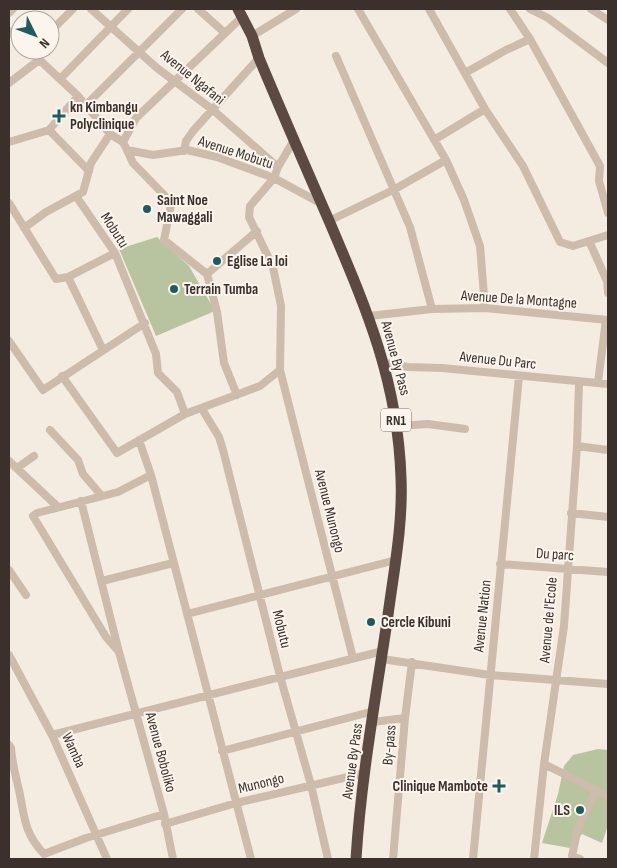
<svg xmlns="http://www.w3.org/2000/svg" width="617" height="868" font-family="'Sofia Sans Condensed',sans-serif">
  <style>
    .green { fill: #b8c4a0 }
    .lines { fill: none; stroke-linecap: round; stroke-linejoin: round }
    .minor { stroke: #cdbbac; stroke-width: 8 }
    .highway { stroke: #5c4a42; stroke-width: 11 }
    .poi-dot { fill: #1f5a5e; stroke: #fbf5ee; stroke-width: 2 }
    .labels { text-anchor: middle; stroke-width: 4; stroke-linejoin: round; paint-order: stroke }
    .shield { fill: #fbf5ee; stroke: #756b66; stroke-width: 1 }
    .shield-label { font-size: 14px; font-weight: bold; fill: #3b302b }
    .street-label { font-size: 15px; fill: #3b302b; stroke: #fbf5ee }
    .poi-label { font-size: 15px; font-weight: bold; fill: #3b302b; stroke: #fbf5ee; text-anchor: start }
  </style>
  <rect width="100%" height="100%" fill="#f4ebe1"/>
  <path class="green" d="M157 237 189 266 215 311 156 336 119 249Z
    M598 749 608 750V825L602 843 582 834 570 848 542 843 558 794 564 766 573 755Z"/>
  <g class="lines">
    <path class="minor" d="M91 9 157 68 213 110 278 167
      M198 9 225 33
      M358 9 446 160 464 200 480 246 485 308
      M429 9 485 109 523 166 560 242 573 246 608 235
      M510 9 530 39 600 166 599 181 608 213
      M530 9 548 18 608 63
      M591 9 608 20
      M9 13 13 9
      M9 31 20 41
      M50 32 73 9
      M252 36 296 9
      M29 50 78 96 110 134 123 142 127 150 153 155 187 150 217 157 274 178 322 204
      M336 56 410 227 432 309
      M465 73 506 50 530 39
      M60 79 128 9
      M9 83 39 60
      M86 105 182 9
      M49 130 89 171
      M294 140 278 167 274 178 250 206 249 217 273 267 281 306 280 370 353 658
      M434 140 485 109
      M9 142 49 130 78 96
      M123 142 136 118 242 17
      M127 150 133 163 169 200 171 205 164 240 207 274 217 312 224 363 237 395
      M184 151 186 141 193 131 259 58
      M76 196 115 253 156 354 158 373 177 392 185 414
      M9 203 56 279 68 277 115 253
      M329 221 395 189 446 160
      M24 228 46 212 83 192 91 163 110 134
      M590 243 607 281 608 293
      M207 274 257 231
      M68 277 103 350
      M369 316 432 309 485 308 608 320
      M9 341 43 390 145 323
      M385 363 408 367 442 368 608 384
      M62 376 117 453 185 414 260 386 280 370
      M598 382 606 320
      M202 409 219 437 223 450 280 676 311 785 328 859
      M397 426 428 424 465 429
      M50 430 78 460 83 474 101 495
      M139 440 151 475 251 859
      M577 446 608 450
      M9 461 58 507
      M17 468 34 456
      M81 501 119 652 164 814 173 859
      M571 513 608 517
      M500 564 608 572
      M9 570 26 595
      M102 581 173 563
      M187 614 396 560
      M119 652 106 637 33 516 37 513 118 492 151 475
      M9 655 52 735 107 859
      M382 659 490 675 608 684
      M373 722 405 718
      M52 735 383 651
      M9 745 11 748C12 762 15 773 18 786 25 814 22 831 44 854L86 838 164 814
      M222 751 374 711
      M544 764 608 796
      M165 824 236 803 365 773
      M393 859 405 718 412 662
      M473 859 519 376
      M534 859 544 764 564 626 577 446 579 382
      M580 859 572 856 578 828 596 790"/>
    <path class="highway" d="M238 9 252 36 259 58C282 113 306 168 330 223 367 310 398 382 401 478 403 524 394 570 388 615 376 696 361 778 356 859"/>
  </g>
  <g class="poi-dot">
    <path d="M56.5 108.5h5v5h5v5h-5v5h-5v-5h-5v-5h5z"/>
    <circle cx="147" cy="209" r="5"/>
    <circle cx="217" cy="261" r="5"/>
    <circle cx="174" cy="289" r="5"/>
    <circle cx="371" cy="622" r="5"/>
    <path d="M496.5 778.5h5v5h5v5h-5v5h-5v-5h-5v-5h5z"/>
    <circle cx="580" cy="810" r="5"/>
  </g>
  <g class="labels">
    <rect class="shield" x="381" y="408.5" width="30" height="23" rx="4"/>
    <g class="shield-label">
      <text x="396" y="425">RN1</text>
    </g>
    <g class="street-label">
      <text transform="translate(193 77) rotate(39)" y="5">Avenue Ngafani</text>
      <text transform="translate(236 152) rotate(18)" y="5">Avenue Mobutu</text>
      <text transform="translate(115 230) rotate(57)" y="5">Mobutu</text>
      <text transform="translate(519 299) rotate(4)" y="5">Avenue De la Montagne</text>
      <text transform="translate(396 358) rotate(75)" y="5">Avenue By Pass</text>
      <text transform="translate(498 360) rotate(6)" y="5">Avenue Du Parc</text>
      <text transform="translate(330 511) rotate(76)" y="5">Avenue Munongo</text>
      <text transform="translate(555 554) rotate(4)" y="5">Du parc</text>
      <text transform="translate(482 616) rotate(-84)" y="5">Avenue Nation</text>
      <text transform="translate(548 620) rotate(-85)" y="5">Avenue de l'Ecole</text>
      <text transform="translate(282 629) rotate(76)" y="5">Mobutu</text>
      <text transform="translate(389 745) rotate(-85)" y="5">By-pass</text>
      <text transform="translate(74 750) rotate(65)" y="5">Wamba</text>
      <text transform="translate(161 752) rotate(75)" y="5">Avenue Boboliko</text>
      <text transform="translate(352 761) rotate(-82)" y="5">Avenue By Pass</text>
      <text transform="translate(261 783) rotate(-14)" y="5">Munongo</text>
    </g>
    <g class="poi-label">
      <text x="70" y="112">kn Kimbangu<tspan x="70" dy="17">Polyclinique</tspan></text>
      <text x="157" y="205">Saint Noe<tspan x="157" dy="17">Mawaggali</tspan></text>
      <text x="227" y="266">Eglise La loi</text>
      <text x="184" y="294">Terrain Tumba</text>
      <text x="381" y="627">Cercle Kibuni</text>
      <text x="488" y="791" text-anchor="end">Clinique Mambote</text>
      <text x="570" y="815" text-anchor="end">ILS</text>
    </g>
  </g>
  <rect width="617" height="868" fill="none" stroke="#3b302b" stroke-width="20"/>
  <g transform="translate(35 35) rotate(132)"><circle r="24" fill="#fbf5ee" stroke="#aea6a0"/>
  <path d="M0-4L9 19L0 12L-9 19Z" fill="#1f5a5e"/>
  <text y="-8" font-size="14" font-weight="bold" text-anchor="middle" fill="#3b302b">N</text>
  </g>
</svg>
